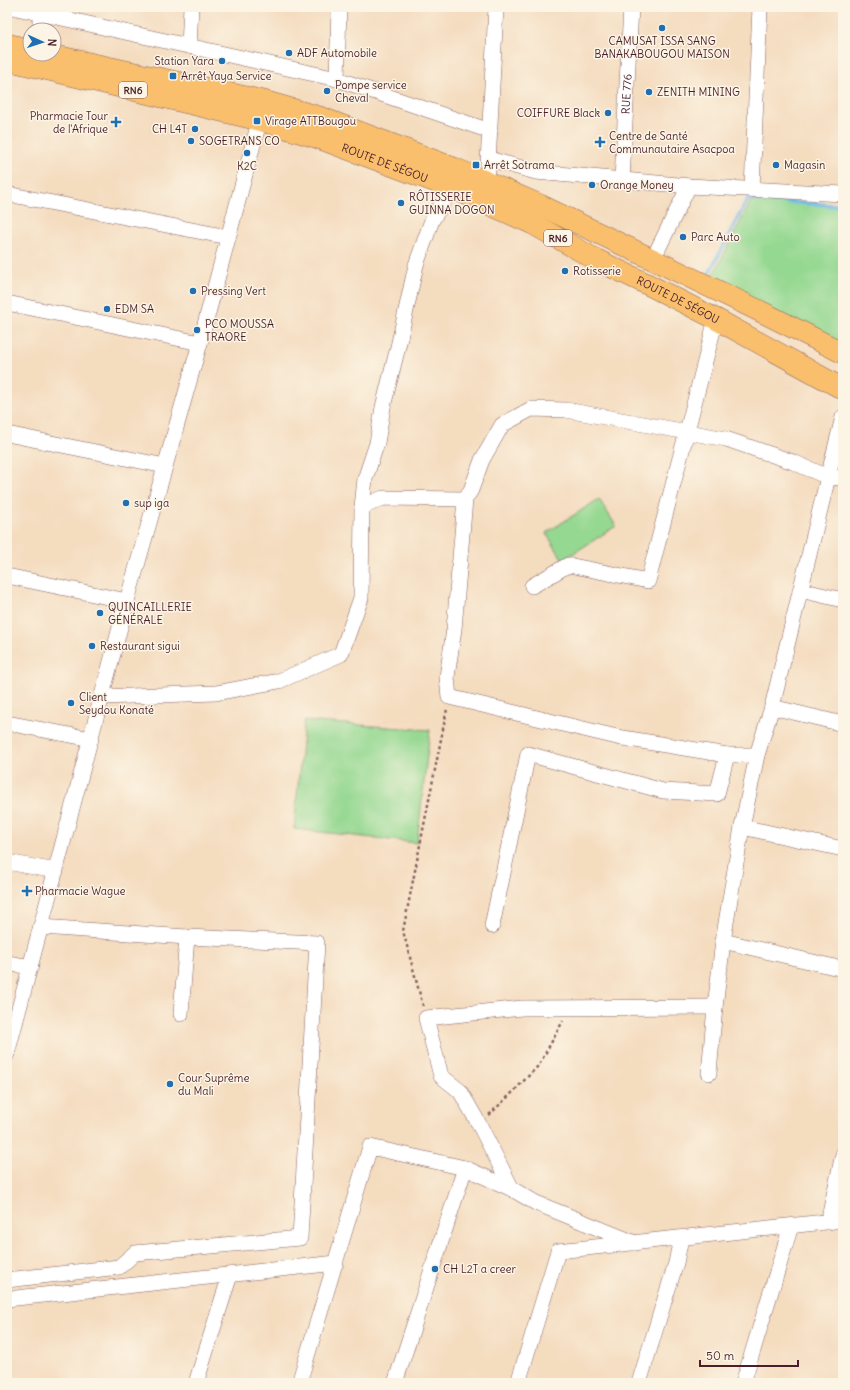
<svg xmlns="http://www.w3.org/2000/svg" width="850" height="1390" font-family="Delius,sans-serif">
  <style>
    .green { fill: #94d891; stroke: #6f7c5e }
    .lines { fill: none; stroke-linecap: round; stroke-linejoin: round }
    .stream { stroke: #6ebae7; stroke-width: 4 }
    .minor-casing { stroke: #86615f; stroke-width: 16 }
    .highway-casing { stroke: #86615f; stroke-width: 22 }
    .path { stroke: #86615f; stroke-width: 2.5; stroke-dasharray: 3 3; stroke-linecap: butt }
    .minor { stroke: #fff; stroke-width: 15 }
    .highway { stroke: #f9bf6d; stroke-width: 21 }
    .poi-dot { fill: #1f6fb2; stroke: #fcf5e5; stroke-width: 1.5 }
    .labels { text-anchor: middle; stroke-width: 3; stroke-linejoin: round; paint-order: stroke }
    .shield { fill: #fcf5e5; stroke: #7f5f63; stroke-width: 1 }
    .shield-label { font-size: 10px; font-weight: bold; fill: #4a1f2b }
    .poi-label { font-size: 11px; fill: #4a1f2b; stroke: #fcf5e5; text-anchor: start }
    .street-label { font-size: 11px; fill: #4a1f2b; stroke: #fcf5e5 }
  </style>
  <rect width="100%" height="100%" fill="#fcf5e5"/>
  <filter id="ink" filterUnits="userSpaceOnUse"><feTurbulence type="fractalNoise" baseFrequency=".025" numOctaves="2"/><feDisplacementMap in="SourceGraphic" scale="8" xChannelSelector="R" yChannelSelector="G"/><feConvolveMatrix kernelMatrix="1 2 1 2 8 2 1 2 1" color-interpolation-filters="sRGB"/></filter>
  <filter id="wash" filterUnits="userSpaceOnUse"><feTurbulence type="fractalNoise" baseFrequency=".012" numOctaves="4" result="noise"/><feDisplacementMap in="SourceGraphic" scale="16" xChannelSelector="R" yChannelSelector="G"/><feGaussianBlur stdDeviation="0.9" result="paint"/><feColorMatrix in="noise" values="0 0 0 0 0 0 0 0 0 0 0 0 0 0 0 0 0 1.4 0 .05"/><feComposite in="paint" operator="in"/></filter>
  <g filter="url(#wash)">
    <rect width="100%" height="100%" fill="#f4dcbf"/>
    <path class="green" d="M751 201 843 204V346L710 281Z
      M599 499 616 526 563 560 546 533Z
      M304 721 430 730 417 843 294 829Z"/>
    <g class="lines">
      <path class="stream" d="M706 279 748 199 843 206"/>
    </g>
  </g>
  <g filter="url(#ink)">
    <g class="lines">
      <g class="minor-casing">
        <g id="minor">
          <path d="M12 7 337 79 490 131"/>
          <path d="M40 30V7"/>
          <path d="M189 46 191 7"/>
          <path d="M337 79 339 7"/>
          <path d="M489 159 536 172 689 186 843 194"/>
          <path id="s1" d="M622 180 631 7"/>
          <path d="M487 183 496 7"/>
          <path d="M752 189 760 7"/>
          <path d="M7 194 228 237"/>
          <path d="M653 259 689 186"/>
          <path d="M7 303 200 343"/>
          <path d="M7 434 165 466"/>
          <path d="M465 499 454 629 447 677 449 697 617 737 727 755H757"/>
          <path d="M362 507 383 498 465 499 471 490 482 460 502 425 531 409 566 410 726 439 793 462 828 477 843 417"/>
          <path d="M7 576 127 601"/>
          <path d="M532 586 568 565 648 581 716 319"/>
          <path d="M800 590 843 600"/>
          <path d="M102 697 216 693 279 681 341 654 361 598 362 507 365 479 377 443 383 407 398 347 416 265 432 220 452 188"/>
          <path d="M772 707 843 724"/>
          <path d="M7 723 91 739"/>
          <path d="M742 827 843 849"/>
          <path d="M7 862 56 871"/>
          <path d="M492 926 528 754 663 791 717 794 727 755"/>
          <path d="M723 941 843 969"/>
          <path d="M7 963 31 967"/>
          <path d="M181 1014 187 937"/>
          <path d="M7 1054 127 601 200 343 262 111"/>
          <path d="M709 1073 715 1007 723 941 742 827 757 755 772 707 828 477 843 478"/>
          <path d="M512 1189 479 1124 460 1091 441 1076 426 1018 522 1008 715 1007"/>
          <path d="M828 1222 843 1154"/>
          <path d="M7 1280 119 1267 135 1253 300 1238 317 943 187 937 41 927"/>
          <path d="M7 1299 336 1263"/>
          <path d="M196 1383 230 1275"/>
          <path d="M299 1383 370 1147 465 1168 512 1189 536 1203 635 1243"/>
          <path d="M395 1383 465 1168"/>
          <path d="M518 1383 558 1251 843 1220"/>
          <path d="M639 1383 676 1263 681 1238"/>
          <path d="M743 1383 791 1226"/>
        </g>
      </g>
      <g class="highway-casing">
        <g id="highway">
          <path d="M7 44 30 50"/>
          <path d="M47 54 264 101 320 117 454 168 540 205 770 316 843 353"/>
          <path id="s2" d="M7 60 259 120 315 137 452 188 533 224 593 258 649 285 716 319 843 389"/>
        </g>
      </g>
      <path class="path" d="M423 1006 403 931 447 709
        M489 1115 514 1091 539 1065 563 1021"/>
      <use href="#minor" class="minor"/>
      <use href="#highway" class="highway"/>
    </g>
  </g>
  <g class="poi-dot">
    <circle cx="662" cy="28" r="4"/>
    <circle cx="289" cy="53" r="4"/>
    <circle cx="222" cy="61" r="4"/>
    <rect x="169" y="72" width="8" height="8" rx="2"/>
    <circle cx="327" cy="91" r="4"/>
    <circle cx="649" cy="92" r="4"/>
    <circle cx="608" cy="113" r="4"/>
    <rect x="253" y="117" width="8" height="8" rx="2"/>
    <path d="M114 116h4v4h4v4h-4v4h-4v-4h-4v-4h4z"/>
    <circle cx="195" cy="129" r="4"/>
    <circle cx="191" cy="141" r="4"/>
    <path d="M598 136h4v4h4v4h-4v4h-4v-4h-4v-4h4z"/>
    <circle cx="247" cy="153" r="4"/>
    <rect x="472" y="161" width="8" height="8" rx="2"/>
    <circle cx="776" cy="165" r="4"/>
    <circle cx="592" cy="185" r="4"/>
    <circle cx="401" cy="203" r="4"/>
    <circle cx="683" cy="237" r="4"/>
    <circle cx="565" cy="271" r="4"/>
    <circle cx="193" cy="291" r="4"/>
    <circle cx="107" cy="309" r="4"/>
    <circle cx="197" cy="330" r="4"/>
    <circle cx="126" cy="503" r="4"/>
    <circle cx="100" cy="613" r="4"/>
    <circle cx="92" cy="646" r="4"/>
    <circle cx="71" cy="703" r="4"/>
    <path d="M25 885h4v4h4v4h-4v4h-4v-4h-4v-4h4z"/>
    <circle cx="170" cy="1084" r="4"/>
    <circle cx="435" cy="1269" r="4"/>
  </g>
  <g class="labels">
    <g class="shield">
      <rect x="119" y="82" width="28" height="16" rx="3"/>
      <rect x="544" y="230" width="28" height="16" rx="3"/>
    </g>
    <g class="shield-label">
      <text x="133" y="94">RN6</text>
      <text x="558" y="242">RN6</text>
    </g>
    <g class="poi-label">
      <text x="662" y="45" text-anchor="middle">CAMUSAT ISSA SANG<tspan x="662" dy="13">BANAKABOUGOU MAISON</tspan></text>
      <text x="297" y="57">ADF Automobile</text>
      <text x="214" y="65" text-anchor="end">Station Yara</text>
      <text x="181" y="80">Arrêt Yaya Service</text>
      <text x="335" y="89">Pompe service<tspan x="335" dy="13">Cheval</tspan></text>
      <text x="657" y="96">ZENITH MINING</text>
      <text x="600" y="117" text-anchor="end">COIFFURE Black</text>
      <text x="108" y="120" text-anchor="end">Pharmacie Tour<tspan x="108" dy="13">de l'Afrique</tspan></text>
      <text x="265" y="125">Virage ATTBougou</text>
      <text x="187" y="133" text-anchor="end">CH L4T</text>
      <text x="609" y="140">Centre de Santé<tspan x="609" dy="13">Communautaire Asacpoa</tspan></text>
      <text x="199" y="145">SOGETRANS CO</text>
      <text x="484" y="169">Arrêt Sotrama</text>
      <text x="784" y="169">Magasin</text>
      <text x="247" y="170" text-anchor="middle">K2C</text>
      <text x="600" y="189">Orange Money</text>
      <text x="409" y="201">RÔTISSERIE<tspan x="409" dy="13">GUINNA DOGON</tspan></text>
      <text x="691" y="241">Parc Auto</text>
      <text x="573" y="275">Rotisserie</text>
      <text x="201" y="295">Pressing Vert</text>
      <text x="115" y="313">EDM SA</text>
      <text x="205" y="328">PCO MOUSSA<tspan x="205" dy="13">TRAORE</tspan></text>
      <text x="134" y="507">sup iga</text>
      <text x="108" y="611">QUINCAILLERIE<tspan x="108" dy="13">GÉNÉRALE</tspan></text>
      <text x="100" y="650">Restaurant sigui</text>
      <text x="79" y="701">Client<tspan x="79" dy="13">Seydou Konaté</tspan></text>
      <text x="35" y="895">Pharmacie Wague</text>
      <text x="178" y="1082">Cour Suprême<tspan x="178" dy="13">du Mali</tspan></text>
      <text x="443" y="1273">CH L2T a creer</text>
    </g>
    <g class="street-label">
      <text dy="4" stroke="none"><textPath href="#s1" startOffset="86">RUE 776</textPath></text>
      <text dy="4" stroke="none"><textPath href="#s2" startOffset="392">ROUTE DE SÉGOU</textPath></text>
      <text dy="4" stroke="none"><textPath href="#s2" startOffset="716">ROUTE DE SÉGOU</textPath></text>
    </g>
  </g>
  <rect width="850" height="1390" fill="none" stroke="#fcf5e5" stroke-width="24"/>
  <g transform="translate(42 42) rotate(93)"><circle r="19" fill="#fcf5e5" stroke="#b59f9b"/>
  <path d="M0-3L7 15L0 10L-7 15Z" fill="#1f6fb2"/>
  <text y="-6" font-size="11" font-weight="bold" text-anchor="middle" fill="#4a1f2b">N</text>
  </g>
  <path d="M700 1360v6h98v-6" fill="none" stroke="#4a1f2b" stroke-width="2"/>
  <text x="706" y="1360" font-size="12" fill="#4a1f2b" stroke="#fcf5e5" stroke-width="3" paint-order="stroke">50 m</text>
</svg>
